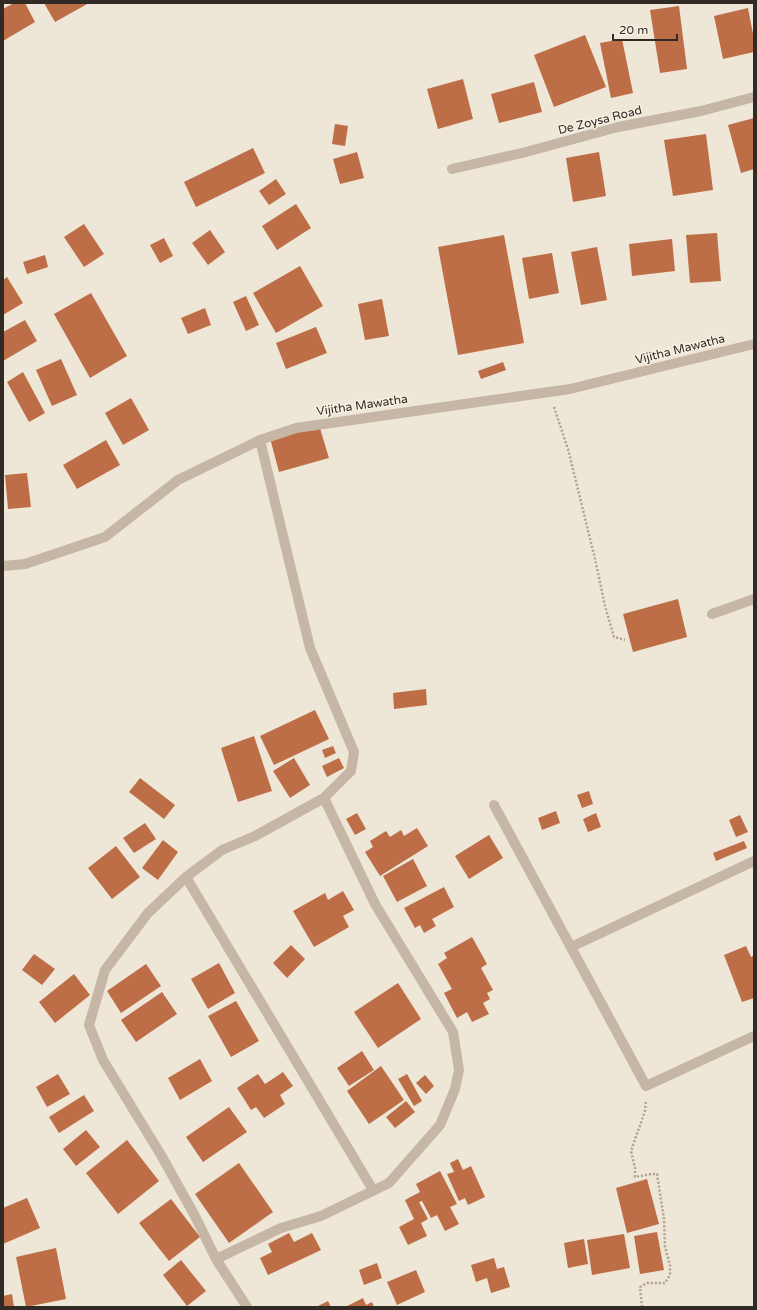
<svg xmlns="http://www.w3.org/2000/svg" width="757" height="1310" font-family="'Varela Round',sans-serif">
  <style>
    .building { fill: #bd6e47 }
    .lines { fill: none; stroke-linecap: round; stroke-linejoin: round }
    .path { stroke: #b1a18f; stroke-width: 2.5; stroke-dasharray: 2 2; stroke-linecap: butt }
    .minor { stroke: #c5b6a5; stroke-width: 10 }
    .labels { text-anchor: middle; stroke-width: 3; stroke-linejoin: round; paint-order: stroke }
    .street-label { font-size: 12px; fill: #312a25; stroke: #f7f0e3 }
  </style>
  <rect width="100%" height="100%" fill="#eee6d7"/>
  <path class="building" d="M14 3H25L35 22 3 41V9Z
    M44 3H89L55 22Z
    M679 6 687 69 660 73 650 10Z
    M748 8 754 39V52L723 59 714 16Z
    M585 35 606 87 554 107 534 55Z
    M622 39 633 93 611 98 600 43Z
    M463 79 473 119 438 129 427 89Z
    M534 82 542 112 499 123 491 94Z
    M754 118V169L741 173 728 125Z
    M335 124 348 126 345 146 332 144Z
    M706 134 713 190 673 196 664 140Z
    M253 148 265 173 196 207 184 182Z
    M357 152 364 178 340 184 333 159Z
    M599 152 606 196 573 202 566 158Z
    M276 179 286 194 269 205 259 191Z
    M296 204 311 228 277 250 262 226Z
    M84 224 104 254 84 267 64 237Z
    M210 230 225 252 208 265 192 243Z
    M717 233 721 281 690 283 686 235Z
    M504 235 524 343 458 355 438 247Z
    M164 238 173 256 160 263 150 245Z
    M672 239 675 271 632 276 629 244Z
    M597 247 607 300 581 305 571 252Z
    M552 253 559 293 529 299 522 258Z
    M45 255 48 267 27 274 23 262Z
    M300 266 323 306 276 333 253 293Z
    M7 277 23 303 3 315V280Z
    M91 293 127 356 90 378 54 314Z
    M246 296 259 325 246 331 233 302Z
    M382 299 389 336 365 340 358 304Z
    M205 308 211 325 188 334 181 318Z
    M25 320 37 341 3 361V332Z
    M316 327 327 353 286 369 276 343Z
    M61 359 77 395 52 406 36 370Z
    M503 362 506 370 481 379 478 371Z
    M23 372 45 413 29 422 7 382Z
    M131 398 149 430 123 445 105 413Z
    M319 425 329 458 279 472 270 438Z
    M106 440 120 465 77 489 63 465Z
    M27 473 31 507 8 509 5 475Z
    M678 599 687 637 633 652 623 614Z
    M426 689 427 705 394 709 393 693Z
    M315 710 329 739 274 765 260 736Z
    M254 736 272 791 238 802 221 748Z
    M333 746 336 753 325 758 322 750Z
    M294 758 310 785 290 798 273 771Z
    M339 758 344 768 327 777 322 766Z
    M140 778 175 805 164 819 129 792Z
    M589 791 593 804 582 808 577 795Z
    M556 811 560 823 542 830 538 818Z
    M357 813 366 829 355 835 346 819Z
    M596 813 601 827 588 832 583 819Z
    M740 815 748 832 736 837 729 820Z
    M145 823 156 839 134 853 123 838Z
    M417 828 428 846 380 876 365 852 373 847 370 841 386 831 390 837 401 830 404 836Z
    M489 835 503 858 469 879 455 856Z
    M163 840 178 852 158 880 142 868Z
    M744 841 747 848 716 861 713 853Z
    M116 846 140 877 112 899 88 868Z
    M413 859 427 886 397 902 383 876Z
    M444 887 454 907 432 919 436 926 424 933 420 925 415 928 404 908Z
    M343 891 354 910 343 916 349 927 314 947 293 911 325 893 328 900Z
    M472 937 487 964 481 968 493 990 487 993 490 999 483 1003 489 1014 472 1022 467 1012 457 1018 444 993 452 989 438 964 447 958 444 953Z
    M291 945 305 959 287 978 273 963Z
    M746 946 751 957 754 955V998L742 1002 724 955Z
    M34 954 55 969 42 985 22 970Z
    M219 963 235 993 208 1009 191 979Z
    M146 964 161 986 121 1013 107 991Z
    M74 974 90 995 55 1023 39 1002Z
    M398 983 421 1019 378 1048 354 1012Z
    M162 992 177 1014 136 1042 121 1020Z
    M236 1001 259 1041 231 1057 208 1016Z
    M362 1051 374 1070 349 1086 337 1068Z
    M200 1059 212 1081 180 1100 168 1078Z
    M381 1066 404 1100 369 1124 347 1091Z
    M283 1072 293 1086 280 1095 285 1104 264 1118 256 1107 251 1110 237 1088 258 1074 265 1084Z
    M58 1074 70 1094 47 1107 36 1087Z
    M407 1074 422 1101 414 1106 398 1079Z
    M425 1075 434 1086 426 1094 416 1083Z
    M84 1095 94 1111 59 1133 49 1117Z
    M406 1101 415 1112 395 1128 386 1117Z
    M229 1107 247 1132 203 1162 186 1137Z
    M86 1130 100 1147 76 1166 63 1149Z
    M127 1140 159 1181 118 1214 86 1173Z
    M458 1159 463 1170 471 1166 485 1197 468 1205 465 1198 459 1201 447 1174 454 1172 450 1163Z
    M239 1163 273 1212 229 1243 195 1194Z
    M440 1171 457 1204 450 1207 459 1224 445 1231 437 1215 431 1218 422 1201 419 1202 428 1219 421 1223 427 1236 408 1245 399 1227 414 1219 405 1200 420 1192 416 1184Z
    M647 1179 659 1224 627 1233 616 1188Z
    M27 1198 40 1228 3 1244V1208Z
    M171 1199 200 1237 169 1261 139 1223Z
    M657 1232 664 1270 640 1274 634 1236Z
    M289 1233 294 1242 312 1233 321 1250 268 1275 260 1258 272 1252 268 1244Z
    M624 1234 630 1268 592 1275 587 1240Z
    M584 1239 588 1264 568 1268 564 1243Z
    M56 1248 66 1299 26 1307 16 1257Z
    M494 1258 497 1269 504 1267 510 1287 491 1293 487 1278 476 1282 471 1265Z
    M181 1260 206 1291 187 1306 163 1275Z
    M377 1263 382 1278 364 1285 359 1270Z
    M416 1270 425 1292 397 1305 387 1282Z
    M12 1294 14 1307H3V1296Z
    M363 1298 366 1305 372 1302 374 1307H345Z
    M328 1301 331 1307H316Z"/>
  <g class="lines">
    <path class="path" d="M554 407 568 449 595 559 605 606 614 637 625 640
      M642 1307 640 1287 647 1283H665L670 1275V1265L665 1247 664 1219 657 1174H651L635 1177V1168L631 1151 645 1111 646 1100"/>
    <path class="minor" d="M452 169 522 153 618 127 701 111 754 97
      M3 566 25 564 105 537 178 480 260 440 296 428 570 389 754 344
      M712 614 754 599
      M494 805 646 1086 754 1036
      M186 877 373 1190
      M571 947 754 861
      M216 1259 281 1228 321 1216 389 1183 440 1125 455 1089 459 1070 453 1032 375 904 324 798
      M247 1307 216 1259 195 1216 161 1155 103 1060 89 1025 105 970 148 913 186 877 222 850 255 836 324 798 351 771 354 752 310 648 260 440"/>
  </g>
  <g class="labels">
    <g class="street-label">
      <text transform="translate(600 120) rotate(-14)" y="4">De Zoysa Road</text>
      <text transform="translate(680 349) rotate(-14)" y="4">Vijitha Mawatha</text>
      <text transform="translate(362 405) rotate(-8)" y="4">Vijitha Mawatha</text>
    </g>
  </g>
  <rect width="757" height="1310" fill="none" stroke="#312a25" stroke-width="8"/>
  <path d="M613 34v6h64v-6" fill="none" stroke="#312a25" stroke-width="2"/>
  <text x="619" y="34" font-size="12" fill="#312a25" stroke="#f7f0e3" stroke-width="3" paint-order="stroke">20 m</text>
</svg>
